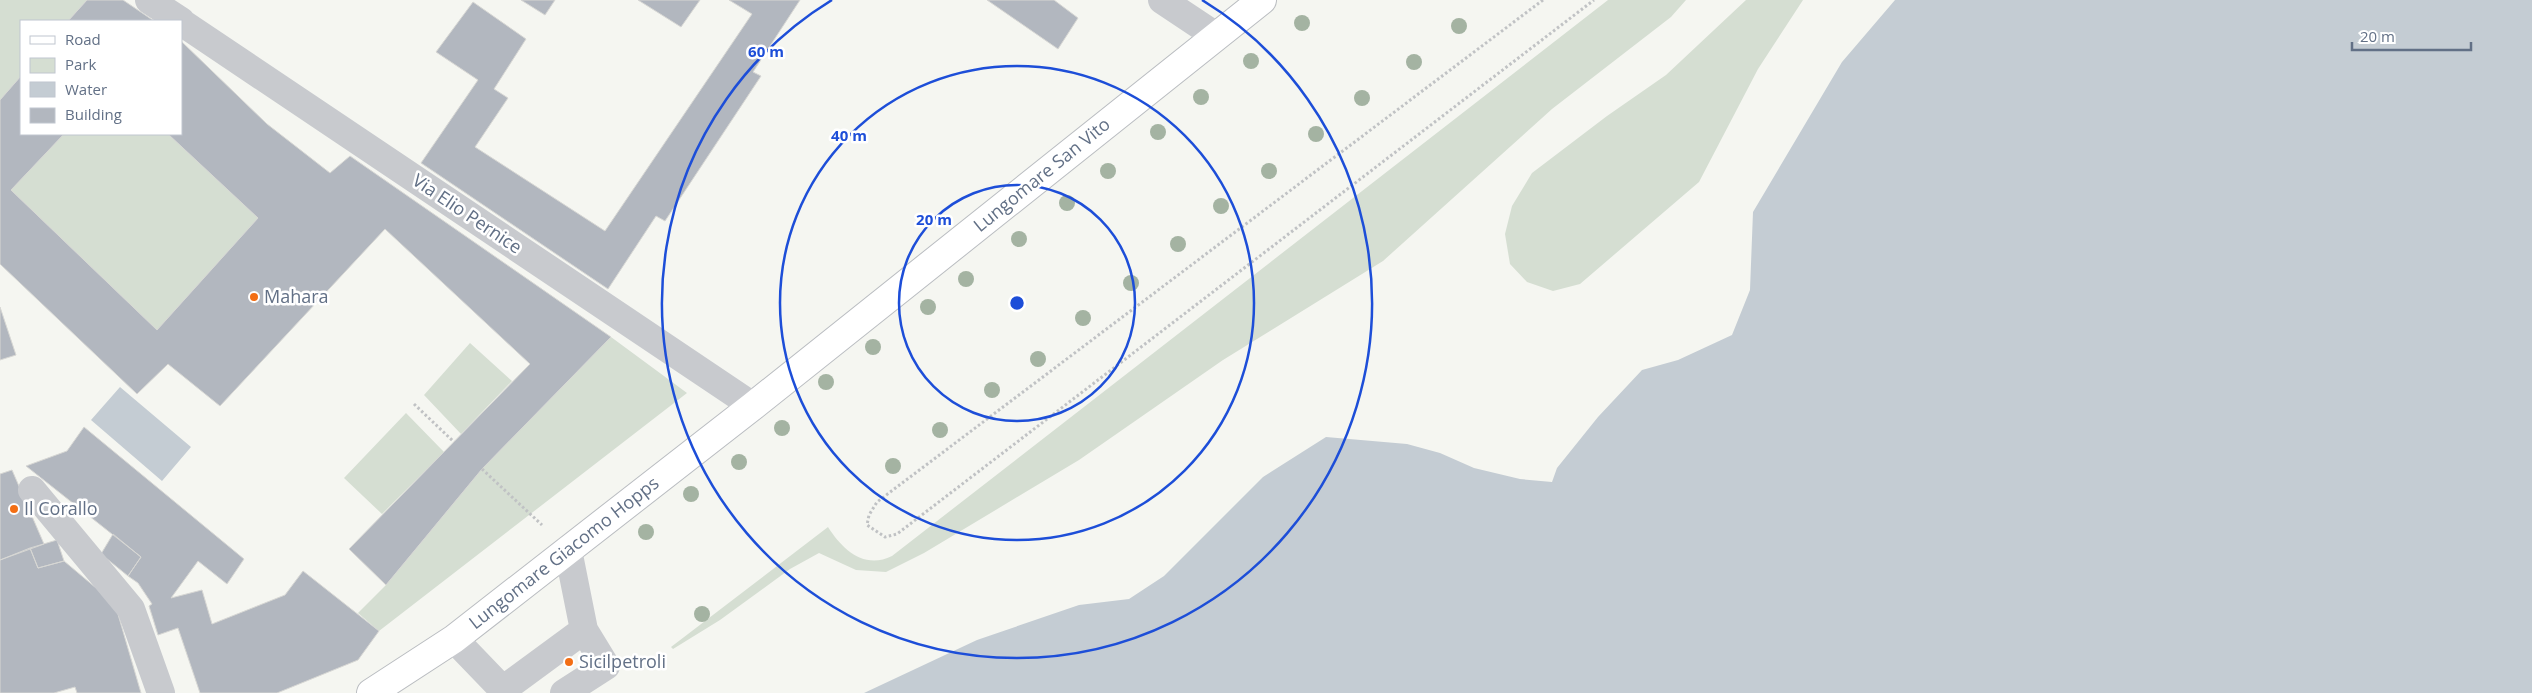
<svg xmlns="http://www.w3.org/2000/svg" width="2532" height="693" font-family="'Open Sans',sans-serif">
  <style>
    .green { fill: #d5ded2 }
    .water { fill: #c4ccd3 }
    .building { fill: #b2b7bf; stroke: #d7d7d4 }
    .lines { fill: none; stroke-linecap: round; stroke-linejoin: round }
    .major-casing { stroke: #babdc1; stroke-width: 30 }
    .path { stroke: #c0c2c4; stroke-width: 3; stroke-dasharray: 2.5 2.5; stroke-linecap: butt }
    .minor { stroke: #c8cace; stroke-width: 28 }
    .major { stroke: #fff; stroke-width: 28 }
    .tree { fill: #a4b3a2 }
    .ring { fill: none; stroke: #1d4ed8; stroke-width: 2.5 }
    .poi-dot { fill: #f36e14; stroke: #fff; stroke-width: 2 }
    .labels { text-anchor: middle; stroke-width: 5; stroke-linejoin: round; paint-order: stroke }
    .street-label { font-size: 18px; fill: #627086; stroke: #fff }
    .poi-label { font-size: 18px; fill: #627086; stroke: #fff; text-anchor: start }
    .centre { fill: #1d4ed8; stroke: #fff; stroke-width: 2.5 }
    .ring-label { font-size: 15px; text-anchor: middle; font-weight: bold; fill: #1d4ed8; stroke: #fff; stroke-width: 5; stroke-linejoin: round; paint-order: stroke }
  </style>
  <rect width="100%" height="100%" fill="#f5f6f1"/>
  <path class="green" d="M0 0H87L68 21H21V76L0 100Z
    M1608 0H1686L1671 17 1552 109 1383 261 1223 360 1079 460 924 553 886 572 856 570 819 553 790 569 720 620 673 649 671 647 828 527C842 549 864 570 892 556Z
    M1746 0H1803L1758 69 1699 182 1580 284 1553 291 1527 282 1510 264 1505 234 1512 206 1532 173 1607 116 1666 75Z
    M64 134H168L258 218 157 330 11 190Z
    M611 337 687 393 379 631 358 613 386 585 482 469Z
    M470 343 512 381 461 434 424 395Z
    M406 413 444 452 382 514 344 478Z"/>
  <path class="water" d="M1895 0H2532V693H864L977 640 1079 605 1129 599 1164 576 1263 477 1326 437 1407 444 1440 453 1474 468 1520 479 1552 482 1557 468 1598 417 1642 370 1678 360 1732 335 1750 290 1753 212 1842 62Z
    M120 387 191 447 162 481 91 420Z"/>
  <path class="building" d="M87 0H123L154 21H68Z
    M521 0H555L545 15Z
    M638 0H700L681 27Z
    M729 0H800L753 72 761 76 665 221 656 216 608 289 421 163 478 80 436 52 473 2 526 39 494 89 508 98 475 147 605 231 752 14Z
    M987 0H1054L1078 18 1058 49Z
    M181 41 267 124 330 173 350 156 611 337 482 469 386 585 349 549 530 364 385 229 220 406 168 364 137 394 0 264V100L21 76V134H64L11 190 157 330 258 218 168 134H181Z
    M0 307 16 355 0 360Z
    M84 427 244 559 227 584 198 561 171 598 202 590 212 624 285 595 303 571 379 631 358 660 277 693H200L178 628 158 635 149 606 152 604 138 583 128 576 141 557 26 466 67 451Z
    M12 470 44 544 0 560V474Z
    M113 534 141 557 128 576 101 554Z
    M57 540 64 561 38 568 30 548Z
    M30 548 38 568 64 561 115 604 141 693H77L75 687 54 693H0V560Z"/>
  <g class="lines">
    <g class="major-casing">
      <path id="major" d="M371 693 454 639 753 406 1262 0"/>
    </g>
    <path class="path" d="M1543 0 877 502 869 515 867 525 885 537 897 534 1594 0
      M414 404 454 442
      M482 469 542 525"/>
    <path class="minor" d="M149 0 181 21
      M1162 0 1216 36
      M181 22 753 406
      M32 490 131 609 161 693
      M454 639 506 693
      M501 691 584 630
      M564 693 606 666 584 630 568 550"/>
    <use href="#major" class="major"/>
  </g>
  <g class="tree">
    <circle cx="1302" cy="23" r="8"/>
    <circle cx="1459" cy="26" r="8"/>
    <circle cx="1251" cy="61" r="8"/>
    <circle cx="1414" cy="62" r="8"/>
    <circle cx="1201" cy="97" r="8"/>
    <circle cx="1362" cy="98" r="8"/>
    <circle cx="1158" cy="132" r="8"/>
    <circle cx="1316" cy="134" r="8"/>
    <circle cx="1108" cy="171" r="8"/>
    <circle cx="1269" cy="171" r="8"/>
    <circle cx="1067" cy="203" r="8"/>
    <circle cx="1221" cy="206" r="8"/>
    <circle cx="1019" cy="239" r="8"/>
    <circle cx="1178" cy="244" r="8"/>
    <circle cx="966" cy="279" r="8"/>
    <circle cx="1131" cy="283" r="8"/>
    <circle cx="928" cy="307" r="8"/>
    <circle cx="1083" cy="318" r="8"/>
    <circle cx="873" cy="347" r="8"/>
    <circle cx="1038" cy="359" r="8"/>
    <circle cx="826" cy="382" r="8"/>
    <circle cx="992" cy="390" r="8"/>
    <circle cx="782" cy="428" r="8"/>
    <circle cx="940" cy="430" r="8"/>
    <circle cx="739" cy="462" r="8"/>
    <circle cx="893" cy="466" r="8"/>
    <circle cx="691" cy="494" r="8"/>
    <circle cx="646" cy="532" r="8"/>
    <circle cx="702" cy="614" r="8"/>
  </g>
  <g class="ring">
    <circle cx="1017" cy="303" r="118"/>
    <circle cx="1017" cy="303" r="237"/>
    <path d="M1202 0A355 355 0 1 1 832 0"/>
  </g>
  <g class="poi-dot">
    <circle cx="254" cy="297" r="5"/>
    <circle cx="14" cy="509" r="5"/>
    <circle cx="569" cy="662" r="5"/>
  </g>
  <g class="labels">
    <g class="street-label">
      <text transform="translate(1042 175) rotate(-39)" y="6">Lungomare San Vito</text>
      <text transform="translate(467 214) rotate(34)" y="6">Via Elio Pernice</text>
      <text transform="translate(564 553) rotate(-38)" y="6">Lungomare Giacomo Hopps</text>
    </g>
    <g class="poi-label">
      <text x="264" y="303">Mahara</text>
      <text x="24" y="515">Il Corallo</text>
      <text x="579" y="668">Sicilpetroli</text>
    </g>
  </g>
  <circle cx="1017" cy="303" r="8" class="centre"/>
  <g class="ring-label">
    <text x="766" y="57">60 m</text>
    <text x="849" y="141">40 m</text>
    <text x="934" y="225">20 m</text>
  </g>
  <rect x="20" y="20" width="162" height="115" fill="#ffffff" stroke="#c0c6cf"/>
  <rect x="30" y="36" width="25" height="8" fill="#ffffff" stroke="#c0c6cf"/>
  <text x="65" y="45" font-size="15" fill="#627086">Road</text>
  <rect x="30" y="58" width="25" height="15" fill="#d5ded2" stroke="#c0c6cf"/>
  <text x="65" y="70" font-size="15" fill="#627086">Park</text>
  <rect x="30" y="82" width="25" height="15" fill="#c4ccd3" stroke="#c0c6cf"/>
  <text x="65" y="95" font-size="15" fill="#627086">Water</text>
  <rect x="30" y="108" width="25" height="15" fill="#b2b7bf" stroke="#c0c6cf"/>
  <text x="65" y="120" font-size="15" fill="#627086">Building</text>
  <path d="M2352 42v8h119v-8" fill="none" stroke="#627086" stroke-width="2.5"/>
  <text x="2360" y="42" font-size="15" fill="#627086" stroke="#ffffff" stroke-width="4" paint-order="stroke">20 m</text>
</svg>
